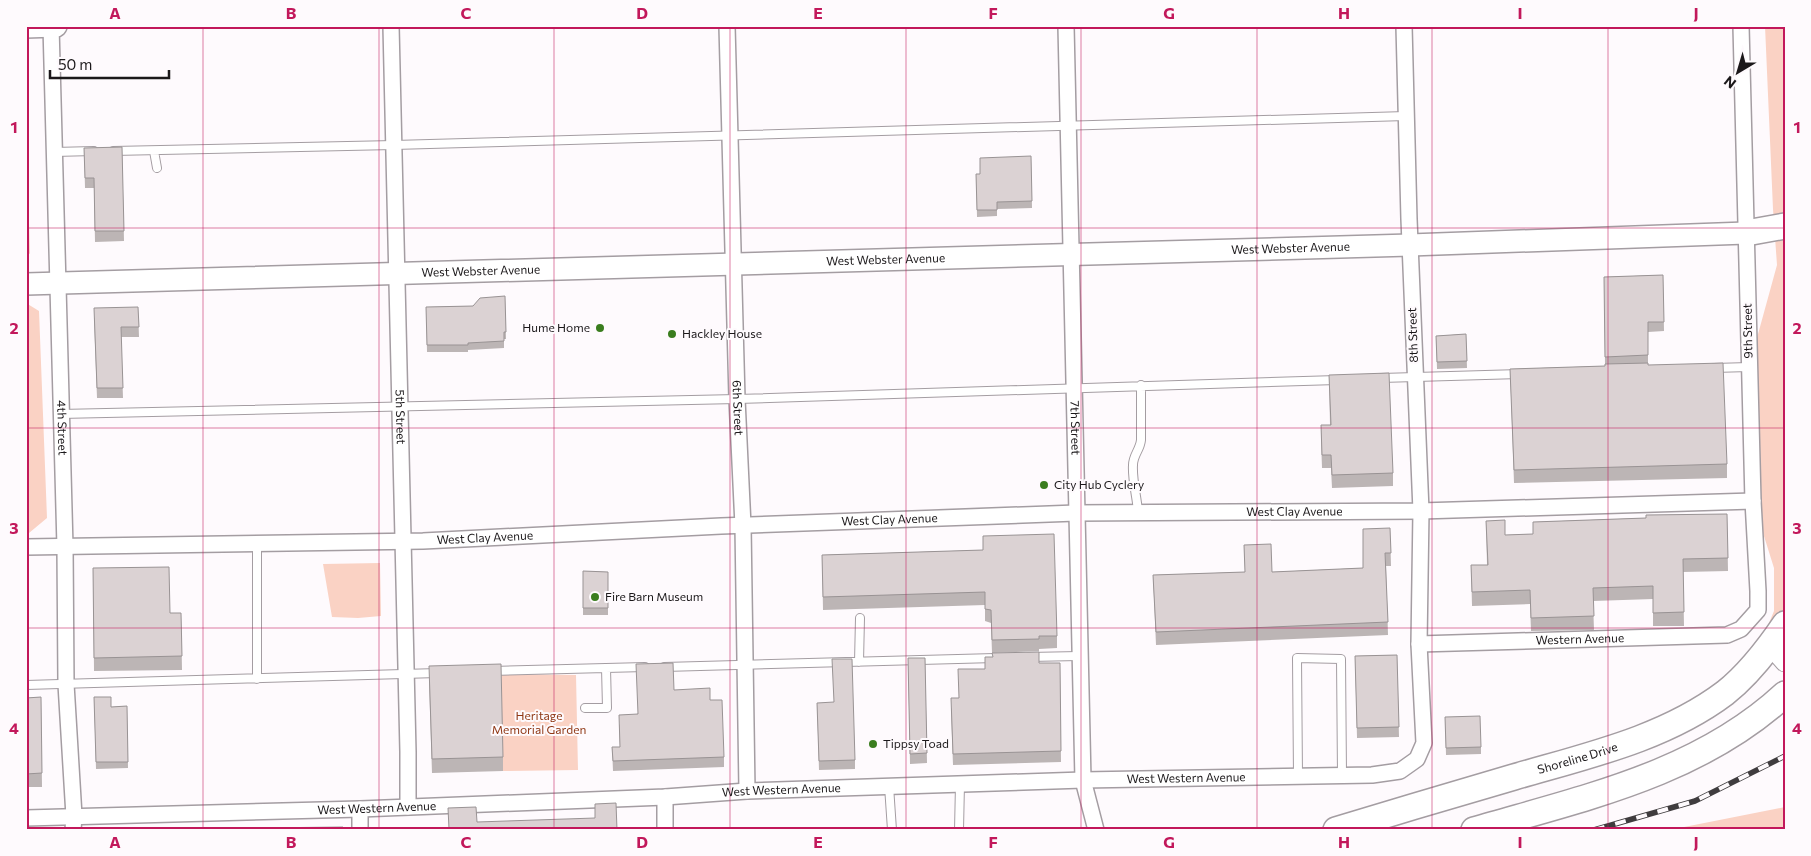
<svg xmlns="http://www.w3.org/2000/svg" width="1811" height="856" font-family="Commissioner,sans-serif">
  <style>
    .green { fill: #fad2c4 }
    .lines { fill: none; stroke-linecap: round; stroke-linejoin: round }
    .service-casing { stroke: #a49da2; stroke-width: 10 }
    .minor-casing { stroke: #a49da2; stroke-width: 18 }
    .tertiary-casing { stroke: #a49da2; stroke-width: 21 }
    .secondary-casing { stroke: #a49da2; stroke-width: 24 }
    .trunk-casing { stroke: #a49da2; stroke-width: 28 }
    .service { stroke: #fff; stroke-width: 8 }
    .minor { stroke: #fff; stroke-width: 15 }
    .tertiary { stroke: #fff; stroke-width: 19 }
    .secondary { stroke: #fff; stroke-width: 21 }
    .trunk { stroke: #fff; stroke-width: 25 }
    .rail-casing { stroke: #3f3c3e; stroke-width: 5.5 }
    .rail { stroke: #fefafd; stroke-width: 4; stroke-dasharray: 11; stroke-linecap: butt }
    .wall { fill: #bcb5b5 }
    .building { fill: #dbd2d3; stroke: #999394 }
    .grid { fill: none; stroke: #c2185b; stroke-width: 1; stroke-opacity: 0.55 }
    .poi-dot { fill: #3a7d1e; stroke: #fefafd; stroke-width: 2 }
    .labels { text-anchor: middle; stroke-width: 4; stroke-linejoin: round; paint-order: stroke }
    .street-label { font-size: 12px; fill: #1b181a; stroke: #fefafd }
    .poi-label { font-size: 12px; fill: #1b181a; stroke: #fefafd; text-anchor: start }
    .park-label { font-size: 12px; fill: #8f3815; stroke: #fefafd }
    .neatline { fill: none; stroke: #c2185b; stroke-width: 2 }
    .grid-label { font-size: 16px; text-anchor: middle; font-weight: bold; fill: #c2185b }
  </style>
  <rect width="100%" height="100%" fill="#fefafd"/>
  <path class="green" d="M1765 26H1785V624L1749 671 1774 611V568L1753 501 1749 367 1777 265 1773 209Z
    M26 162H27L30 254 26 252Z
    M26 303 39 311 47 518 29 533H26Z
    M380 563 381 616 358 618 332 617 323 564Z
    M501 674 576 675 578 770 503 771Z
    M1785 807V830H1669Z"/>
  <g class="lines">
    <g class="service-casing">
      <path id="service" d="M113 151 394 145 1406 116
        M154 151 157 168
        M54 152 94 151
        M1714 368 1749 367
        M1381 378 1520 374
        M60 414 737 399 1337 380
        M1138 512C1137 497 1132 480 1133 465 1133 455 1140 450 1141 440V385
        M257 542V679
        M1029 657 1079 656
        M859 662 860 618
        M664 667 995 658
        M492 671 645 667
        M26 685 438 673
        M585 708H607L606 668
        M1298 776 1297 658 1341 659 1342 775
        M889 786 892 830
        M959 830 960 784"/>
    </g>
    <g class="minor-casing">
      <g id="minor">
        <path id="s1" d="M51 26 65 547 66 684 74 816 73 830"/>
        <path id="s2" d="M391 26 408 752V807"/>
        <path id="s3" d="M727 26 737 399 743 526 747 791"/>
        <path id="s4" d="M1066 26 1083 780 1096 830"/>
        <path id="s5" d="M26 547 423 541 721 526 1076 513 1421 511 1753 501"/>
        <path id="s6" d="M1419 644 1727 635 1741 629 1758 610V591L1753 501 1741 26"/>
        <path d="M665 797V830"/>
        <path d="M360 809V830"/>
        <path id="s7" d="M26 818 360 809 665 797 747 791 1083 780 1372 775 1400 771 1417 759 1424 743 1419 644 1421 511 1409 219 1404 26"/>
      </g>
    </g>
    <g class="tertiary-casing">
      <path id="tertiary" d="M1770 645 1785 662"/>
    </g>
    <g class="secondary-casing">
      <g id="secondary">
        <path d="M26 27 56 26"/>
        <path id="s8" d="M26 284 1410 245 1746 233"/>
      </g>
    </g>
    <g class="trunk-casing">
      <g id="trunk">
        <path d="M1746 233 1785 226"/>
        <path id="s9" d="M1336 830C1395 812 1455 794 1514 777 1586 756 1664 739 1725 693 1749 674 1768 649 1785 624"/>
        <path d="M1474 830C1583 798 1699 774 1785 694"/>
      </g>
    </g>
    <use href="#service" class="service"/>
    <use href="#minor" class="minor"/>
    <use href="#tertiary" class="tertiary"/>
    <use href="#secondary" class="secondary"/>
    <use href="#trunk" class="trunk"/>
    <g class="rail-casing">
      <path id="rail" d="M1594 830 1695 801 1785 756"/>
    </g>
    <use href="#rail" class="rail"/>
  </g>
  <path class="wall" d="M122 147 124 241 95 242 94 188H85L84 148Z
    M1031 156 1032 208 997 209V216L977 217 976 174H980Z
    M1663 275 1664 331 1648 332V365L1727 464V478L1514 483 1510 369 1605 366 1604 277Z
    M505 296 506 339H504V348L468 350V352H427L426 307 473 306Z
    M138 307 139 337H121L123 398H97L94 318Z
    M1466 334 1467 368 1437 369 1436 336Z
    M1329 375 1393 473V486L1332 488 1331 468H1322L1321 438V425H1330Z
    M1727 514 1728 571 1683 572 1684 626H1653V599L1593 601 1594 630 1531 631 1530 604 1472 606 1471 565H1487L1486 521 1505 535 1533 534V522L1646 518Z
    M1390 528 1391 566H1386L1388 635 1156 645 1153 575 1245 572 1244 545 1272 572 1363 568Z
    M983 550 1057 636V648L1039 649V651L992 653 991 623 985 621V605L823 610 822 555Z
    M93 568 170 613H181L182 670 94 671Z
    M583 571 608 572V615H583Z
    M1397 655 1399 737 1357 738 1355 656Z
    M985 657 1039 663H1060L1061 762 953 765 951 709 959 698 985 669Z
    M908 658H925L927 763 910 764Z
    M429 680 503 757V771L432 773Z
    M674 690 710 700 724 757V767L613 771 612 747H620L619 725 637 714Z
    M41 697 42 787H26V698Z
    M94 697 111 707 127 706 128 768 96 769Z
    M817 703 855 760V769L819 770Z
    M1445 717 1481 747V754L1446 755Z"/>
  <path class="building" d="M122 147 124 231H95L94 178H85L84 148Z
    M1031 156 1032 201 997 202V210H977L976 174H980V158Z
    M1663 275 1664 322H1648V355L1605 357 1604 277Z
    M505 296 506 332H504V341L468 343V345H427L426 307 473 306 480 298Z
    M138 307 139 327H121L123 388H97L94 308Z
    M1466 334 1467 361 1437 362 1436 336Z
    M1648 363V365L1723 363 1727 464 1514 470 1510 369 1605 366V364Z
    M1389 373 1393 473 1332 475 1331 455H1322L1321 425H1331L1329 375Z
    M1727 514 1728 558 1683 559 1684 612 1653 613V586L1593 588 1594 616 1531 618 1530 590 1472 592 1471 565H1488L1486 521 1505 520V535L1533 534V522L1646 518V515Z
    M1390 528 1391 553H1385L1388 622 1156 632 1153 575 1245 572 1244 545 1271 544 1272 572 1363 568V529Z
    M1054 534 1057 636H1039V639L992 640 991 610 985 609V592L823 597 822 555 983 550V536Z
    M169 567 170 613H181L182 656 94 658 93 568Z
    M583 571 608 572V608H583Z
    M1039 652V663H1060L1061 751 953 754 951 698H959L958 669H985V657H993L992 653Z
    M1397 655 1399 727 1357 728 1355 656Z
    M908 658H925L927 753 910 754Z
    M832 659H852L855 760 819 761 817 703 834 702Z
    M673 663 674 690 710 688V700H722L724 757 613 761 612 747H620L619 715 638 714 636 664Z
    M501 664 503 757 432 759 429 666Z
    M41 697 42 773 26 774V698Z
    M94 697H111V707L127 706 128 762H96Z
    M1480 716 1481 747 1446 748 1445 717Z
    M616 803 617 830 449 829 448 808 476 807 477 822 595 818V804Z
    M343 827V830H258V828Z"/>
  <path class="grid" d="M203 26V830M379 26V830M554 26V830M730 26V830M906 26V830M1081 26V830M1257 26V830M1432 26V830M1608 26V830M26 228H1785M26 428H1785M26 628H1785"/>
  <g class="poi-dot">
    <circle cx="600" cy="328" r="5"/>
    <circle cx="672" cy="334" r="5"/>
    <circle cx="1044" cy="485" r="5"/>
    <circle cx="595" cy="597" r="5"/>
    <circle cx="873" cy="744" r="5"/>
  </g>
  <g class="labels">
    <g class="street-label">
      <text dy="4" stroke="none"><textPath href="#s8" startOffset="1265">West Webster Avenue</textPath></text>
      <text dy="4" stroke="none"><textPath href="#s8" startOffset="860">West Webster Avenue</textPath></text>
      <text dy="4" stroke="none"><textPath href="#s8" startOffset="455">West Webster Avenue</textPath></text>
      <text transform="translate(1748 331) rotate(-91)" y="4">9th Street</text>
      <text transform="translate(1413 335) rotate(-92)" y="4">8th Street</text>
      <text dy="4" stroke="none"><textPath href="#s3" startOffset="382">6th Street</textPath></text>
      <text dy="4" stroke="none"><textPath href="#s2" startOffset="391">5th Street</textPath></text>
      <text dy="4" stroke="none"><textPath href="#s1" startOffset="402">4th Street</textPath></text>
      <text dy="4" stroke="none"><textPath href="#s4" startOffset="402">7th Street</textPath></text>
      <text dy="4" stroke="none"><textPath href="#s5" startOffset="1269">West Clay Avenue</textPath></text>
      <text dy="4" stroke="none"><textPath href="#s5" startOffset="864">West Clay Avenue</textPath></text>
      <text dy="4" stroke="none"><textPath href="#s5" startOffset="459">West Clay Avenue</textPath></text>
      <text dy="4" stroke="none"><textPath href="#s6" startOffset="161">Western Avenue</textPath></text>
      <text dy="4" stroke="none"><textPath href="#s9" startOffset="252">Shoreline Drive</textPath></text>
      <text dy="4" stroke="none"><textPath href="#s7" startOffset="1161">West Western Avenue</textPath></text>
      <text dy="4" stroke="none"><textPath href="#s7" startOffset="756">West Western Avenue</textPath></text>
      <text dy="4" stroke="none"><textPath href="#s7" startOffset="351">West Western Avenue</textPath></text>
    </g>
    <g class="poi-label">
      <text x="590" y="332" text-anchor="end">Hume Home</text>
      <text x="682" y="338">Hackley House</text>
      <text x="1054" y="489">City Hub Cyclery</text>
      <text x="605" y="601">Fire Barn Museum</text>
      <text x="883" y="748">Tippsy Toad</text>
    </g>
    <g class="park-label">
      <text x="539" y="720">Heritage<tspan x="539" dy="14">Memorial Garden</tspan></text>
    </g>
  </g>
  <rect width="1811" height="856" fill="none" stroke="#fefafd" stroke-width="55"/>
  <g transform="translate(1738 72) rotate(218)" stroke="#fefafd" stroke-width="4" paint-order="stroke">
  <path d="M0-4L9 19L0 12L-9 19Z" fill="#1b181a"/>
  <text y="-8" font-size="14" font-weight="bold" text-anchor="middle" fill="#1b181a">N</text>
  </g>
  <path d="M50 70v8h119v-8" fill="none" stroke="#1b181a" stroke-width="2.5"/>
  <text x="58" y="70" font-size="15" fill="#1b181a" stroke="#fefafd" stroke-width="4" paint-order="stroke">50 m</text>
  <rect x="28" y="28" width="1756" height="800" class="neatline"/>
  <g class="grid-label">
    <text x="115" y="19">A</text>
    <text x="291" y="19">B</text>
    <text x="466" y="19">C</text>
    <text x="642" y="19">D</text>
    <text x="818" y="19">E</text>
    <text x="993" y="19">F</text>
    <text x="1169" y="19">G</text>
    <text x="1344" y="19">H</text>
    <text x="1520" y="19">I</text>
    <text x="1696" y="19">J</text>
    <text x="14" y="133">1</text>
    <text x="1797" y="133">1</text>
    <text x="14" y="334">2</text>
    <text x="1797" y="334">2</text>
    <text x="14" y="534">3</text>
    <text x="1797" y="534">3</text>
    <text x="14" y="734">4</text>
    <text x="1797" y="734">4</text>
    <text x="115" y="848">A</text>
    <text x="291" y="848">B</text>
    <text x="466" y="848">C</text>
    <text x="642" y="848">D</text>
    <text x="818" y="848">E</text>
    <text x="993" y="848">F</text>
    <text x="1169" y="848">G</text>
    <text x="1344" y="848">H</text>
    <text x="1520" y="848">I</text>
    <text x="1696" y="848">J</text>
  </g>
</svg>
